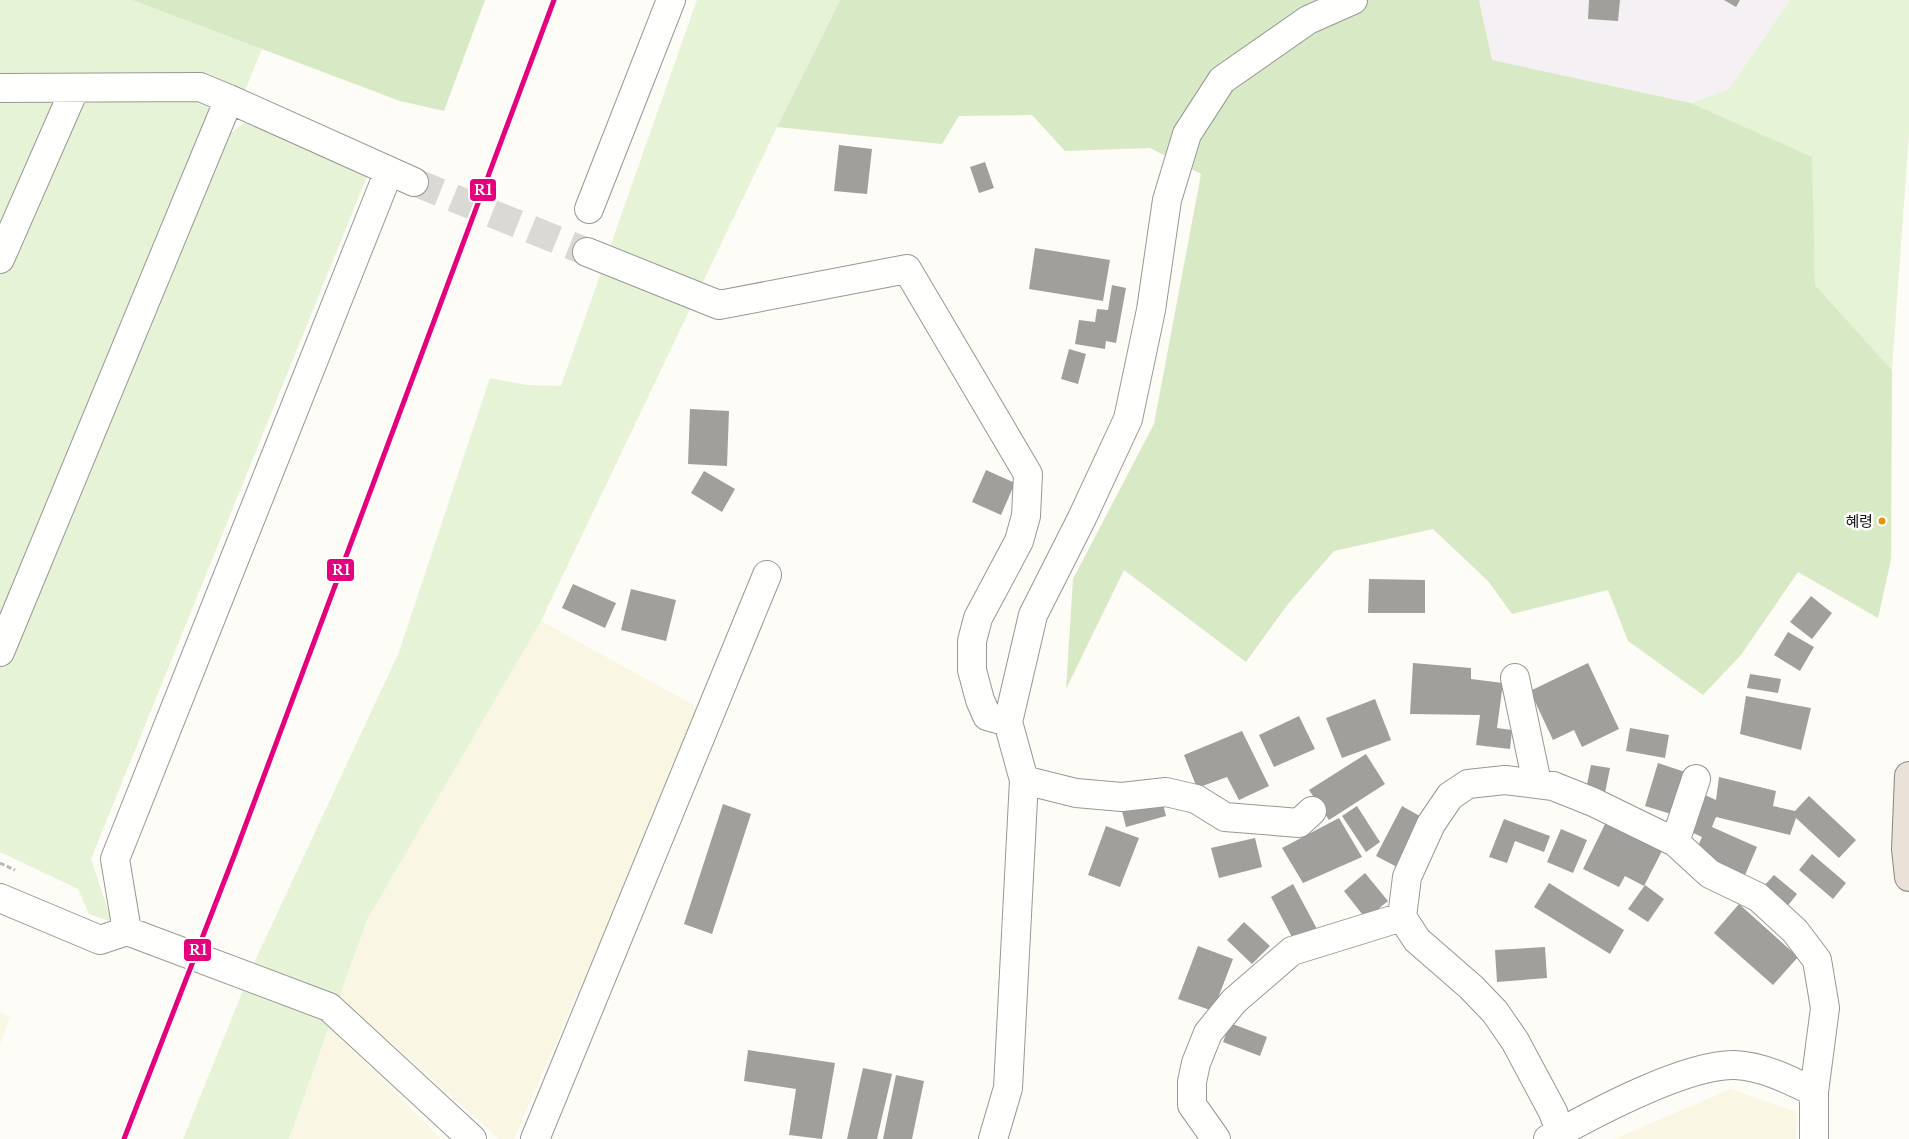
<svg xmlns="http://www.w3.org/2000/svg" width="1909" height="1139" font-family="'Libre Baskerville','Noto Sans KR',serif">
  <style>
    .industrial { fill: #f5f0f3 }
    .farmland { fill: #f9f7e4 }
    .green { fill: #e7f3d7 }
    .forest { fill: #d8eac5 }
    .building { fill: #a19f9c }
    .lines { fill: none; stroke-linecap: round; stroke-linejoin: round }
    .minor-tunnel { stroke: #dad9d4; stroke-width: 28; stroke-dasharray: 28 14; stroke-linecap: butt }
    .minor-casing { stroke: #979795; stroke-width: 30 }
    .highway-casing { stroke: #858482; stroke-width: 30 }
    .path { stroke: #b9b9b8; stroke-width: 3; stroke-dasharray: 5 2.5; stroke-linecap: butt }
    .minor { stroke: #fffffe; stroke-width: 28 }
    .highway { stroke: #eae1d8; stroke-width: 28 }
    .rail-1-casing { stroke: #fff; stroke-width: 9 }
    .rail-1 { stroke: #e5007d; stroke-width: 5 }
    .bus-dot { fill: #e09702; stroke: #fff; stroke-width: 2 }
    .labels { text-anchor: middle; stroke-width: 5; stroke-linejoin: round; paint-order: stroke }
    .bus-label { font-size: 15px; fill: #111; stroke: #fff; text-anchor: end }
    .line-badge { stroke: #fff; stroke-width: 2 }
    .badge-label { font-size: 14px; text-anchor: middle; font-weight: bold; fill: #fff }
  </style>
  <rect width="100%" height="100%" fill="#fdfcf7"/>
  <path class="industrial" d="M1479 0H1790L1729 89 1691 103 1492 60Z"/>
  <path class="farmland" d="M541 621 701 709 514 1139H499L340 997 367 920Z
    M0 1012 10 1017 0 1044Z
    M329 1027 441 1139H289Z
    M1730 1089 1797 1112 1796 1139H1614Z"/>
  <path class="green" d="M0 0H132L262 49 226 137 245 122 368 174 91 859 112 922 89 914 78 889 0 852Z
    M697 0H840L777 127 541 621 367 920 289 1139H183L254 963 399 652 490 378 526 385 561 386Z
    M1790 0H1909V133L1892 370 1815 285 1811 157 1691 103 1729 89Z"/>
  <path class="forest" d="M132 0H485L444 111 400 101Z
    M840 0H1479L1492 60 1691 103 1812 157 1815 285 1892 370 1891 560 1878 618 1798 572 1741 655 1703 695 1628 641 1608 590 1512 614 1488 581 1433 529 1334 551 1288 604 1246 662 1124 570 1066 689 1073 579 1154 424 1201 174 1150 148 1065 151 1032 115 959 116 942 144 777 127Z"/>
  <path class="building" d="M1589 0H1620L1618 21 1588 19Z
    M1724 0H1740L1736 7Z
    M839 145 872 149 867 194 834 191Z
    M985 162 994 188 979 193 970 167Z
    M1035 248 1110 260 1103 301 1029 289Z
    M1112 285 1126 288 1116 343 1106 341 1105 349 1075 344 1079 320 1095 322 1097 309 1108 310Z
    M1069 349 1086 354 1078 384 1061 379Z
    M690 409 729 411 727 466 688 464Z
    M986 470 1015 483 1001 515 972 502Z
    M704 471 735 489 722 512 691 493Z
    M1369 579 1425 580V613H1368Z
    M573 584 616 603 605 628 562 608Z
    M631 589 676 600 666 641 621 630Z
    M1811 596 1832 613 1812 639 1790 622Z
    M1788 632 1814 647 1800 671 1774 655Z
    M1413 663 1471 668V679L1503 683 1497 728 1512 730 1510 749 1476 745 1480 715 1410 714Z
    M1588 663 1619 729 1582 747 1574 730 1553 740 1530 691Z
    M1750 674 1781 679 1778 693 1747 688Z
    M1746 696 1811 708 1801 750 1740 734Z
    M1375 699 1391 740 1342 758 1326 718Z
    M1299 716 1315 749 1274 767 1259 735Z
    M1630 728 1669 735 1665 758 1626 751Z
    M1242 731 1269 786 1239 800 1227 777 1197 788 1184 755Z
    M1366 754 1385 784 1329 820 1309 790Z
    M1658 763 1685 772 1671 814 1645 806Z
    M1591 765 1610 768 1605 793 1586 789Z
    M1719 777 1776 791 1773 806 1795 811 1809 796 1856 840 1839 858 1796 818 1790 835 1716 817 1712 827 1757 847 1745 875 1695 853 1702 837 1689 831 1705 795 1716 800Z
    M1162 800 1166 816 1126 827 1122 811Z
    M723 804 751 814 712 934 684 924Z
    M1357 806 1380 842 1366 852 1342 816Z
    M1402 806 1425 819 1399 868 1376 856Z
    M1339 818 1362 857 1303 883 1282 848Z
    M1504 819 1550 836 1544 852 1515 841 1507 863 1489 857Z
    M1606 822 1662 851 1644 886 1625 876 1619 887 1583 869Z
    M1106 826 1139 838 1120 887 1088 875Z
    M1561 829 1587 840 1573 873 1547 862Z
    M1255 838 1262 867 1219 878 1211 848Z
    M1812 854 1846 883 1833 899 1799 870Z
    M1365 873 1388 901 1366 919 1344 891Z
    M1774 875 1797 894 1786 908 1762 888Z
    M1549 883 1624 930 1610 954 1534 907Z
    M1293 884 1317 929 1294 941 1271 897Z
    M1645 885 1664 899 1648 922 1628 909Z
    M1739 904 1798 957 1773 985 1714 933Z
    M1244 922 1270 946 1252 964 1227 940Z
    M1198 946 1233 959 1213 1011 1178 999Z
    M1545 947 1547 978 1497 982 1495 950Z
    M1230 1023 1267 1037 1260 1056 1223 1042Z
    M748 1050 835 1063 822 1139 789 1135 796 1089 744 1081Z
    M863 1068 892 1074 877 1139H847Z
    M896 1075 924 1081 912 1139H883Z"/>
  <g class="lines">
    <path class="minor-tunnel" d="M414 182 587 252"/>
    <g class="minor-casing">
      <path id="minor" d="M0 88 200 87 229 99 0 652
        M229 99 414 182
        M389 171 115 859 127 931 329 1007 472 1139
        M589 209 671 0
        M587 252 719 305 907 269 1028 474 1026 516 1019 541 978 618 972 641V670L980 700 987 716 1008 722
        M0 259 75 88
        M1515 678 1537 783
        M1024 780 1076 793 1122 797 1166 792 1196 799 1225 817 1299 823 1312 811
        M1675 842 1696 779
        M0 898 100 940 127 931
        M1402 917 1417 940 1471 987 1495 1012 1515 1041 1553 1112 1560 1132
        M535 1139 767 575
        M993 1139 1008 1088 1024 780 1008 722 1033 615 1082 518 1128 419 1151 310 1167 200 1187 134 1222 80 1308 20 1353 0
        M1216 1139 1192 1105V1082L1196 1063 1208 1033 1234 1001 1292 951 1402 917 1407 877 1431 824 1450 796 1468 784 1505 780 1553 786 1593 802 1675 842 1710 874 1758 897 1795 931 1817 960 1825 1008 1814 1092V1139
        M1548 1139C1593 1114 1685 1064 1735 1065 1762 1066 1790 1080 1814 1092"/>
    </g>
    <g class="highway-casing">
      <path id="highway" d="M1909 776 1906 849 1909 877"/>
    </g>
    <path class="path" d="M0 863 15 870"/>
    <use href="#minor" class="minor"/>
    <use href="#highway" class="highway"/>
    <g class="rail-1-casing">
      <path id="rail-1" d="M124 1139 234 856 554 0"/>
    </g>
    <use href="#rail-1" class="rail-1"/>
  </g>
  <circle class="bus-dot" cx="1882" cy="521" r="4.5"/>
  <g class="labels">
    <g class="bus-label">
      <text x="1873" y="527">혜령</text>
    </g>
  </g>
  <g class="line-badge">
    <rect x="469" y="178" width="28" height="24" rx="5" fill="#e5007d"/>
    <rect x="326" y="558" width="29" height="24" rx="5" fill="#e5007d"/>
    <rect x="183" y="938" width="29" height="24" rx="5" fill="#e5007d"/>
  </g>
  <g class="badge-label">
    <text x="483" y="195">R1</text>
    <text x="341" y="575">R1</text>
    <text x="198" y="955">R1</text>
  </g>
</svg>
